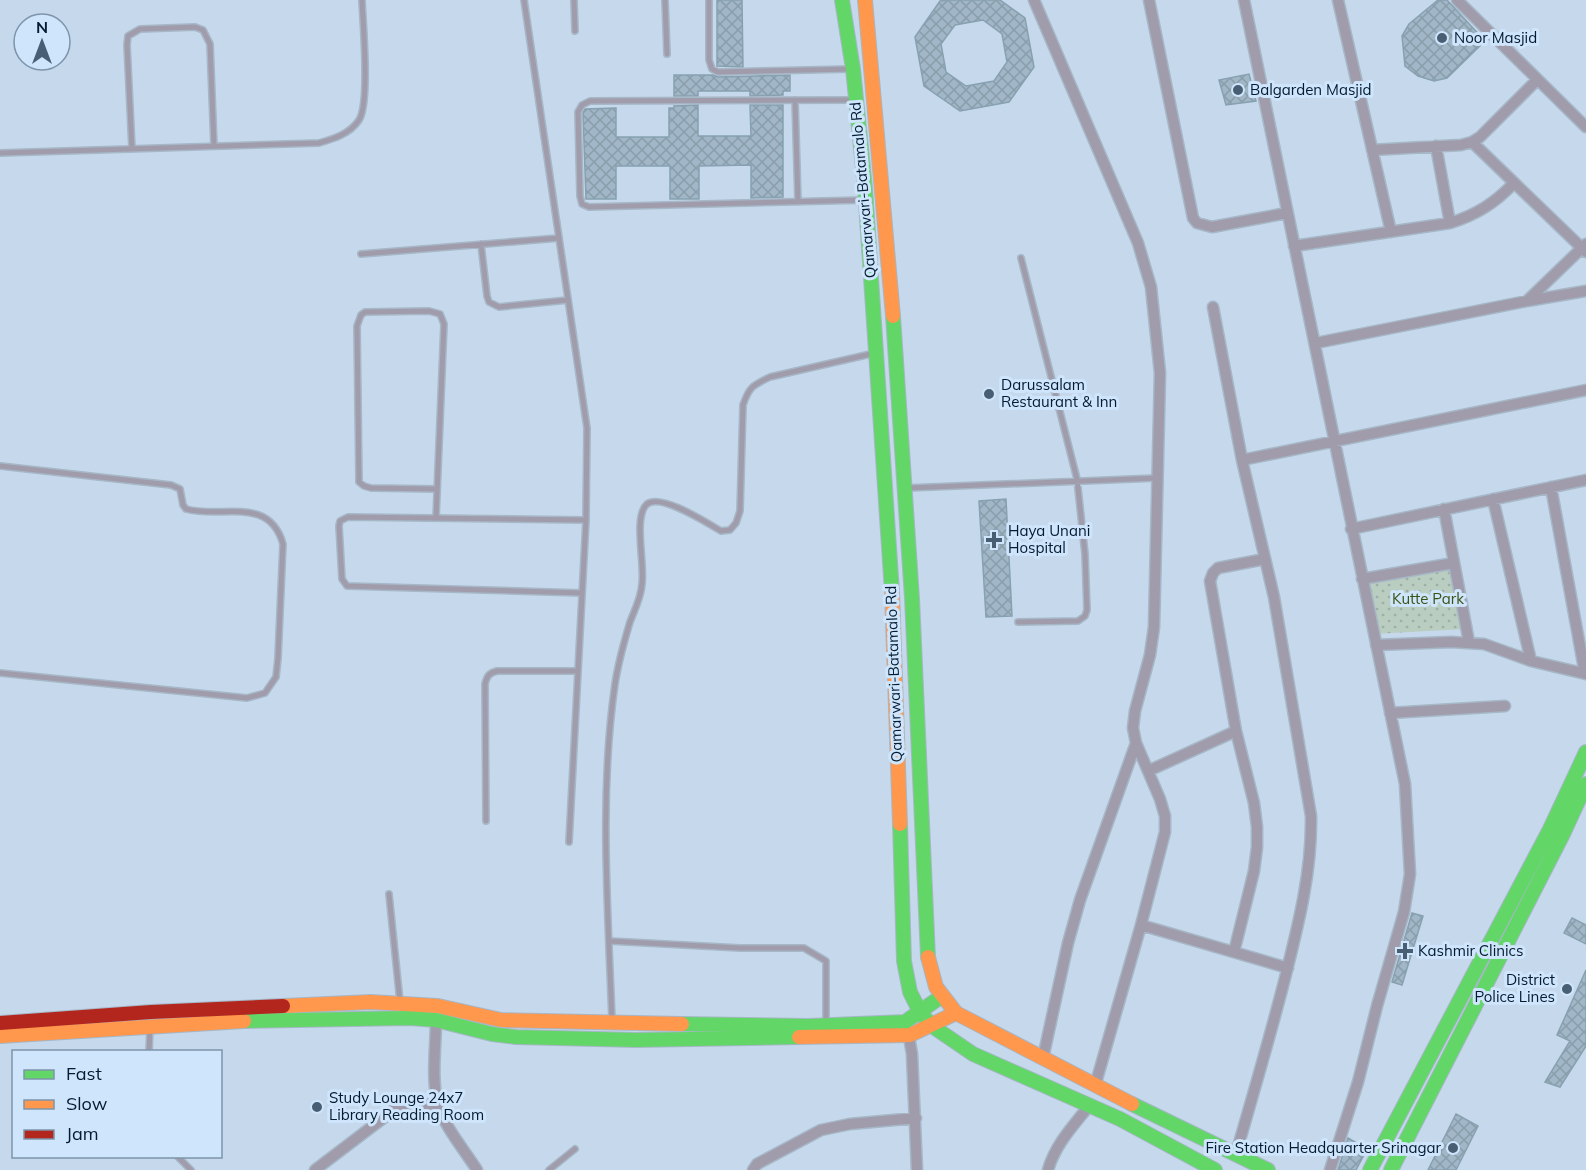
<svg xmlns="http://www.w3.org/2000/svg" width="1586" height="1170" font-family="Mulish,sans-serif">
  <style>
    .park { fill: url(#park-dots) }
    .building { fill: url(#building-cross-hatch); stroke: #87a1b1; stroke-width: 1.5; fill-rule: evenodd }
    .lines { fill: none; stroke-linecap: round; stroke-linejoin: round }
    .lane-casing { stroke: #a6b7c7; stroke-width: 8 }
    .street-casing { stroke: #a6b7c7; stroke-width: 13 }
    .fast-casing { stroke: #a6b7c7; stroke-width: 16 }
    .slow-casing { stroke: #a6b7c7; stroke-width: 16 }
    .jam-casing { stroke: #a6b7c7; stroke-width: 16 }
    .lane { stroke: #a09cab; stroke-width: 5 }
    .street { stroke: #a09cab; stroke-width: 10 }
    .fast { stroke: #63d668; stroke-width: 14 }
    .slow { stroke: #ff974d; stroke-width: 14 }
    .jam { stroke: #b3261e; stroke-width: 14 }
    .poi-dot { fill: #485e72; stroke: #cee5fc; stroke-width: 2 }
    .labels { text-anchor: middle; stroke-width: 6; stroke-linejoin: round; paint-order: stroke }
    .poi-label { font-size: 15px; fill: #041b30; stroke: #cee5fc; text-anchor: start }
    .street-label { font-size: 15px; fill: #041b30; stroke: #cee5fc }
    .park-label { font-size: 15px; fill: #395312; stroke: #cee5fc }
  </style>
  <defs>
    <pattern id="park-dots" width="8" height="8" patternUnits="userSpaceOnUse" patternTransform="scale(1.5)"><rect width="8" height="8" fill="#bacdc1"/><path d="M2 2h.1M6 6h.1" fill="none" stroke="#9eafa6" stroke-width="1.8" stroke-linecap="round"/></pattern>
    <pattern id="building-cross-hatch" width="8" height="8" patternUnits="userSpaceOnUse" patternTransform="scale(1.5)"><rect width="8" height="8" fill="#a1b7c7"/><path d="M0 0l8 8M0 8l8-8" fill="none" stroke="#899dab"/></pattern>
  </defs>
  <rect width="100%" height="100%" fill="#c6d9ec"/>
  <path class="park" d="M1454 563 1466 629 1373 634 1362 579Z"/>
  <path class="building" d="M717 0H742L743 67 717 66Z
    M948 0H1000L1025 18 1034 67 1009 102 960 111 924 86 915 37 940 1ZM983 20 1002 34 1007 62 994 81 966 86 946 72 941 44 955 25Z
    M1438 0H1447L1485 41 1447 78 1434 81 1418 76 1405 66 1402 36 1409 24Z
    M1249 74 1256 101 1226 105 1219 80Z
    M674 75H713L718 77 790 75V91H783V95L750 96V91H698V96H674Z
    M698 105V136H751L750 105H783V197L751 198V165L699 166V199H670V166H616V199H586L583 113 585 109 616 108V137H669V108H674V106Z
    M1006 499 1012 616 986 617 979 501Z
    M1412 913 1423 916 1402 985 1392 982Z
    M1572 918 1586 925V944L1564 933Z
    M1586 970V1046L1560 1087 1545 1082 1570 1041 1557 1035Z
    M1456 1114 1478 1126 1456 1170H1428Z
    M1348 1138 1367 1149 1356 1170H1338Z"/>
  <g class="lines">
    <g class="lane-casing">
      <path id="lane" d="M524 0 587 428 586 520 569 842
        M574 0 575 31
        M665 0 667 54
        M709 0V60L712 69 718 72 851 69
        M795 100 798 202
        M854 100 590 101 582 105 578 112 580 196 582 204 589 207 865 200
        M132 149 127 45 128 36 140 29 195 27 203 30 210 44 214 146
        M0 153 319 143C333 139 350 134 359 120 370 103 363 24 362 0
        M481 244 487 296 489 302 499 307 568 300
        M361 254 559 238
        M0 466 171 485 180 489 183 505 186 509C222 519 269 495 283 544L278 658 276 677 265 693 247 698 0 673
        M907 488 1157 478
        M436 518 444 324 440 314 429 311 365 312 361 315 357 326 359 482 364 486 371 488 437 489
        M582 593 347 586 342 579 339 526 340 521 348 517 586 520
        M1018 622 1078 621 1085 616 1087 610 1085 554 1077 479 1021 258
        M486 821 485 684C487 676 489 673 497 671H578
        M389 894 400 1002
        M609 941 740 948H804L826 961V1023
        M612 1020C608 909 599 795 615 684 618 664 624 642 630 622 635 609 641 598 642 584 645 564 633 516 647 504 661 493 707 523 721 531L730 530 736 523 740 511 743 405C749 387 753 385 770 377L875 353
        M149 1052 150 1028
        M177 1156 191 1170
        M549 1170 575 1149"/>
    </g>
    <g class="street-casing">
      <path id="street" d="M1034 0 1138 243 1151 287 1160 373 1154 627 1150 655 1135 711 1133 728 1136 743 1160 799 1165 816V832L1141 925 1095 1086
        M1149 0 1193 218 1197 223 1212 227 1287 213
        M1244 0 1405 784 1410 874 1404 912 1377 1006 1358 1082 1330 1170
        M1338 0 1391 232
        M1457 0 1586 127
        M1472 142 1586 252
        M1436 146 1450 223
        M1372 150 1461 145 1472 142 1480 137 1537 80
        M1294 246 1450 223C1476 215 1495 203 1514 183
        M1527 301 1586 244
        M1213 307 1242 460 1274 597 1311 816C1312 870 1299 922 1286 974 1271 1034 1253 1094 1236 1154
        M1316 343 1527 301 1586 291
        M1242 460 1586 390
        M1551 487 1585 674
        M1493 499 1531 661
        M1444 509 1469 642
        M1351 529 1586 480
        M1362 579 1454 563
        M1376 645 1451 642 1484 644 1531 661 1586 674
        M1390 713 1505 706
        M1148 771 1236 731
        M1141 925 1288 968
        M1234 952 1254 871 1257 847V827L1254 803 1236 731 1210 581 1213 573 1218 568 1265 559
        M436 1020C436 1046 431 1079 438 1105 444 1126 465 1151 477 1170
        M908 1031 912 1054 917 1170
        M1043 1058 1068 943 1080 900 1136 743
        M315 1170 394 1110 402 1106 438 1104
        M753 1170 757 1164 821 1130 850 1124 916 1118
        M1048 1170C1055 1145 1073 1126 1089 1106"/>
    </g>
    <g class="fast-casing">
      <path id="fast" d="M842 0 853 69 865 188 892 592
        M893 316 912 598 928 957
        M900 824 904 961 910 992 920 1012 932 1026 973 1054 1120 1119 1215 1170
        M244 1021 410 1018 436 1020 492 1034 516 1037 636 1040 799 1037
        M682 1024 808 1026 905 1022 942 996
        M1132 1104 1268 1170
        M1370 1170 1550 829 1586 752
        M1391 1170 1563 834 1586 784"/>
    </g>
    <g class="slow-casing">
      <path id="slow" d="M865 0 893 316
        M892 592 900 824
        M928 957 936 987 956 1013 1132 1104
        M283 1006 371 1002 438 1006 501 1020 682 1024
        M0 1036 244 1021
        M799 1037 910 1035 956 1013"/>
    </g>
    <g class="jam-casing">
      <path id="jam" d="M0 1023 151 1012 283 1006"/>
    </g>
    <use href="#lane" class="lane"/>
    <use href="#street" class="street"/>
    <use href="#fast" class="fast"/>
    <use href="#slow" class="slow"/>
    <use href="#jam" class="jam"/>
  </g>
  <g class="poi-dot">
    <circle cx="1442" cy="38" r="6"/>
    <circle cx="1238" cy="90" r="6"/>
    <circle cx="989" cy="394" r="6"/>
    <path d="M991 531h6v6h6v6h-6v6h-6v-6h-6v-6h6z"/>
    <path d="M1402 942h6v6h6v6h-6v6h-6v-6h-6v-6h6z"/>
    <circle cx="1567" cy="989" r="6"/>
    <circle cx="317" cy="1107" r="6"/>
    <circle cx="1453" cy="1148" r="6"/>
  </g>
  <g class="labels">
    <g class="poi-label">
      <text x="1454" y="43">Noor Masjid</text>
      <text x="1250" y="95">Balgarden Masjid</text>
      <text x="1001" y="390">Darussalam<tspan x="1001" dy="17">Restaurant &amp; Inn</tspan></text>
      <text x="1008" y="536">Haya Unani<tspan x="1008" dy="17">Hospital</tspan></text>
      <text x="1418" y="956">Kashmir Clinics</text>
      <text x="1555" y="985" text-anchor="end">District<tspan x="1555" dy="17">Police Lines</tspan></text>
      <text x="329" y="1103">Study Lounge 24x7<tspan x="329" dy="17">Library Reading Room</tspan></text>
      <text x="1441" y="1153" text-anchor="end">Fire Station Headquarter Srinagar</text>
    </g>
    <g class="street-label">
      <text transform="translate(863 190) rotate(-95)" y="5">Qamarwari-Batamalo Rd</text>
      <text transform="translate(894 674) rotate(-92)" y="5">Qamarwari-Batamalo Rd</text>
    </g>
    <g class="park-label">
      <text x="1428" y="604">Kutte Park</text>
    </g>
  </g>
  <rect x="12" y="1050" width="210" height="108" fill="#cee5fc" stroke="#7d94aa" stroke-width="1.5"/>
  <rect x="24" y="1070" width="30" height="9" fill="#63d668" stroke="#7d94aa" stroke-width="1.5"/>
  <text x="66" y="1080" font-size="18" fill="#041b30">Fast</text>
  <rect x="24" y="1100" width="30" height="9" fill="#ff974d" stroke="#7d94aa" stroke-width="1.5"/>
  <text x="66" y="1110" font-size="18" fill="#041b30">Slow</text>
  <rect x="24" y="1130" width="30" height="9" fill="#b3261e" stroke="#7d94aa" stroke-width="1.5"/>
  <text x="66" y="1140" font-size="18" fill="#041b30">Jam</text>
  <g transform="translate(42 42)"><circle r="28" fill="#cee5fc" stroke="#7d94aa" stroke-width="1.5"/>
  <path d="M0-4.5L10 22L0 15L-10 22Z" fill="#485e72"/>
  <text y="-9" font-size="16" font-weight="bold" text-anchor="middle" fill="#041b30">N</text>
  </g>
</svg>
